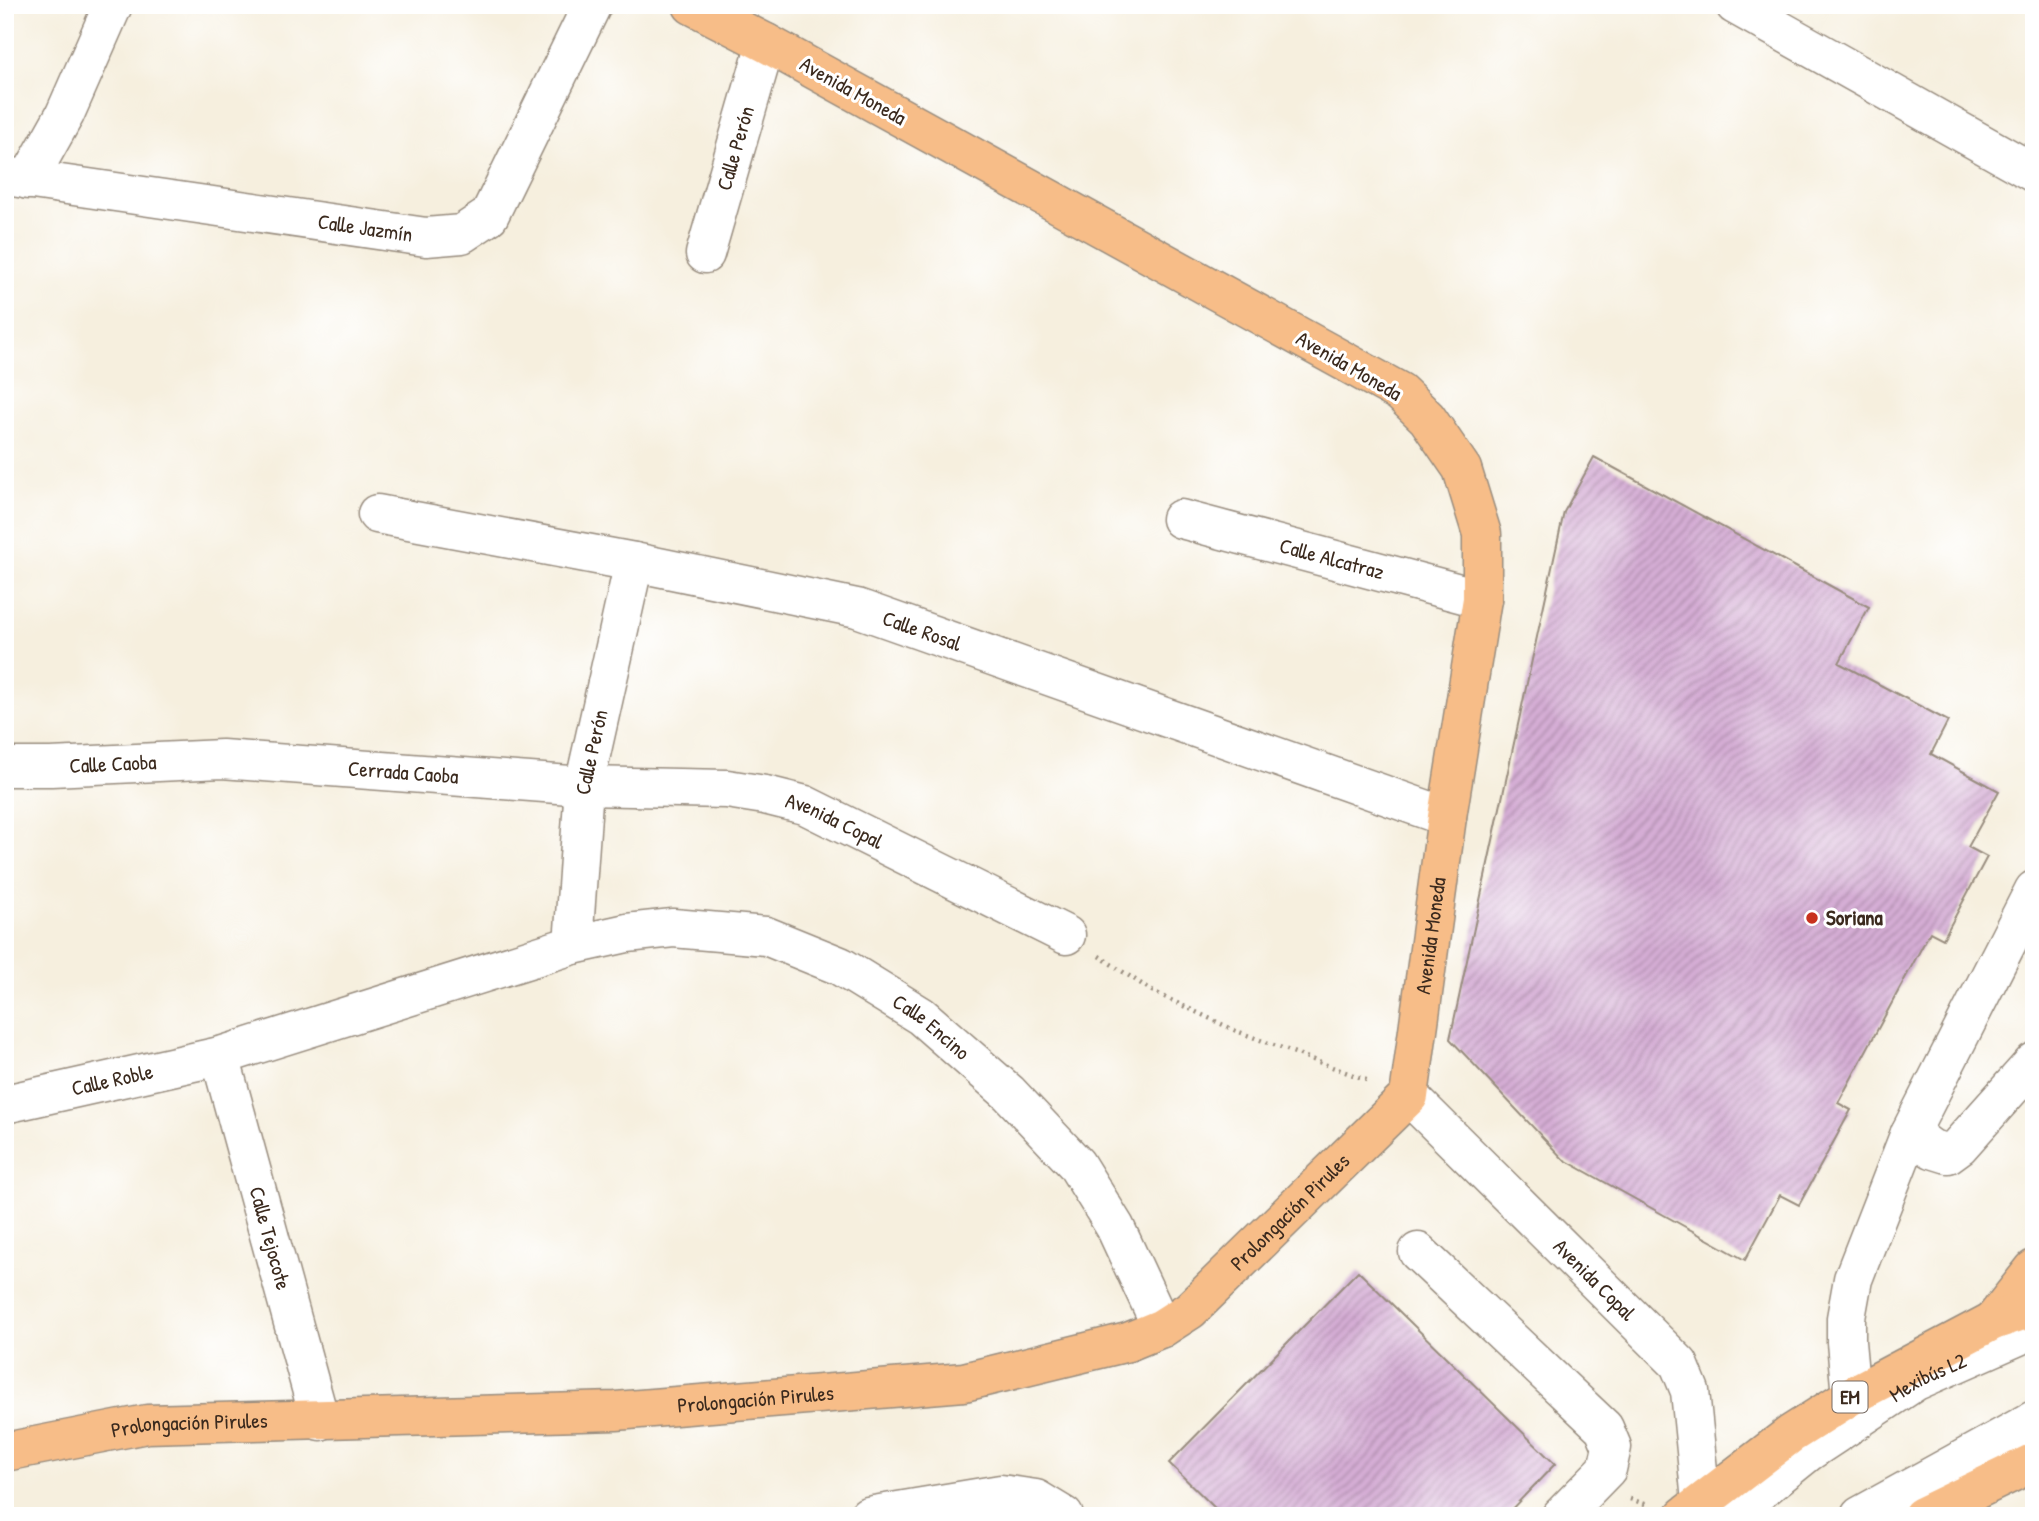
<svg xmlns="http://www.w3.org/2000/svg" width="2039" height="1521" font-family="'Patrick Hand',sans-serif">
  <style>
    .building { fill: url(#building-hatch) }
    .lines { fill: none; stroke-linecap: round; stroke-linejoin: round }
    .minor-casing { stroke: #988c7e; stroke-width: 41 }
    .major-casing { stroke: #988c7e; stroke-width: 41 }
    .path { stroke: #988c7e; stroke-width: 4.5; stroke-dasharray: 2 5; stroke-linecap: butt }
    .minor { stroke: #fff; stroke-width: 38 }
    .major { stroke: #f7bd88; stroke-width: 38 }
    .poi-dot { fill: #c8321e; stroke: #fff; stroke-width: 2.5 }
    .labels { text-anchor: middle; stroke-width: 6; stroke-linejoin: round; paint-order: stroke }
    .shield { fill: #fff; stroke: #766a62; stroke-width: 2 }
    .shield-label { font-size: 19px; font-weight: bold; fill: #3b2a1e }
    .street-label { font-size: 21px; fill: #3b2a1e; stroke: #fff }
    .poi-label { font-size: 21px; font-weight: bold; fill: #3b2a1e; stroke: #fff; text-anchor: start }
  </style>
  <defs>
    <pattern id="building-hatch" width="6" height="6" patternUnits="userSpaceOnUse" patternTransform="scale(1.75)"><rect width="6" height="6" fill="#d5add5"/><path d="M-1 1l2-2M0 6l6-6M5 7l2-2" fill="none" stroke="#ae8dac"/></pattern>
  </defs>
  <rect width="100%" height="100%" fill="#fff"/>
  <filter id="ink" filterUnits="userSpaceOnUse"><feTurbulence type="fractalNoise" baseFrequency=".0143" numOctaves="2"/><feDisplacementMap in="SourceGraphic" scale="14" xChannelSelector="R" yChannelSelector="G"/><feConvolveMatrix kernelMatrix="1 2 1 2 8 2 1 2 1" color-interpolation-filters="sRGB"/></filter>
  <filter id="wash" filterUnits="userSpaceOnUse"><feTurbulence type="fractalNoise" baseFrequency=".00686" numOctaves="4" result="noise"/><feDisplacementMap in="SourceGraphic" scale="28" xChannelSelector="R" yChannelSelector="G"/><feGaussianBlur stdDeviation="1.57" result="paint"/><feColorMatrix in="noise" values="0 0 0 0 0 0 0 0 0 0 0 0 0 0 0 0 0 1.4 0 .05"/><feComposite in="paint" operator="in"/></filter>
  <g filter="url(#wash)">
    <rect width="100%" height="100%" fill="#f6efde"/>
    <g id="blocks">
      <path class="building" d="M1594 457 1869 607 1839 663 1948 721 1931 754 1999 791 1968 847 1987 857 1943 939 1930 932 1838 1103 1851 1110 1799 1205 1780 1195 1745 1260 1563 1159 1450 1039 1564 512Z
        M1358 1271 1555 1464 1505 1516H1223L1169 1463Z"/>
    </g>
  </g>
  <g filter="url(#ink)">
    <use href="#blocks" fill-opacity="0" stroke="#988c7e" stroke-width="2"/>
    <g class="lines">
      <g class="minor-casing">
        <g id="minor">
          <path d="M1735 5 2034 173"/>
          <path id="s1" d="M5 176 426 237 462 234 489 216 592 5"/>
          <path d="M28 180 65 114 113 5"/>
          <path id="s2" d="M705 254 766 43"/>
          <path id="s3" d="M377 514 634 562 857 608 1447 817"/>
          <path id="s4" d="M1181 519 1482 599"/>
          <path id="s5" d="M5 767H51L222 759 584 786 727 789 765 795 805 805 1066 935"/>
          <path id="s6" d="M573 945 584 786 634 562"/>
          <path id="s7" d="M220 1056 320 1421"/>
          <path id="s8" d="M1409 1096 1679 1364 1690 1391 1701 1501"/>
          <path id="s9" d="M5 1104 220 1056 573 945 627 933 673 928 766 936 840 966 921 1016 1009 1093 1076 1164 1115 1227 1162 1328"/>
          <path d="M1910 1133 1932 1149 1948 1154 1959 1146 2034 1062"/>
          <path d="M1418 1252 1604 1428 1612 1447 1607 1469 1561 1516"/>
          <path d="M1851 1396 1846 1342V1318L1853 1279 1910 1133 2034 890"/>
          <path d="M868 1516 1001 1494 1036 1499 1064 1516"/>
          <path id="s10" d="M1729 1516 1807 1453 1916 1381 2034 1329"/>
          <path d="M1860 1516 2034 1420"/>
        </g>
      </g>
      <g class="major-casing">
        <g id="major">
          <path d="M1993 1321 2034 1269"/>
          <path id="s11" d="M5 1452 147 1424 616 1411 964 1382 1128 1342 1162 1328 1190 1310 1409 1096 1447 817 1482 599V534L1462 469 1427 418 1400 392 766 43 692 5"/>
          <path d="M1684 1516 1791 1434 1851 1396 1993 1321 2034 1307"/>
          <path d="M1922 1516 2034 1462"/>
        </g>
      </g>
      <path class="path" d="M1099 956 1152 991 1234 1030 1369 1081
        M1630 1499 1648 1505"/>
      <use href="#minor" class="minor"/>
      <use href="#major" class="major"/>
    </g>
  </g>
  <circle class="poi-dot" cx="1812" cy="918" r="7"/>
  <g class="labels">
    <rect class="shield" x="1832.5" y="1381.5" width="35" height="31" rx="5"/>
    <g class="shield-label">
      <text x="1850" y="1404">EM</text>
    </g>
    <g class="street-label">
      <text transform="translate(853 91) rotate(29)" y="7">Avenida Moneda</text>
      <text dy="7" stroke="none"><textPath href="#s2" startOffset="110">Calle Perón</textPath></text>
      <text dy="7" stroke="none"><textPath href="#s1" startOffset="364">Calle Jazmín</textPath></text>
      <text transform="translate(1349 366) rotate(30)" y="7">Avenida Moneda</text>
      <text dy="7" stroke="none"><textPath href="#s4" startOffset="156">Calle Alcatraz</textPath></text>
      <text dy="7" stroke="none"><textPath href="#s3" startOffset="558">Calle Rosal</textPath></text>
      <text dy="7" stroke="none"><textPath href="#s6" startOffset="194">Calle Perón</textPath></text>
      <text dy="7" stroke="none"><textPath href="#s5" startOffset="108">Calle Caoba</textPath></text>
      <text dy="7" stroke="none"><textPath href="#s5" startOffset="399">Cerrada Caoba</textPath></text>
      <text dy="7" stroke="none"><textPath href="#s5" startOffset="836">Avenida Copal</textPath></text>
      <text dy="7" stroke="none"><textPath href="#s11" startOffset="1670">Avenida Moneda</textPath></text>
      <text dy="7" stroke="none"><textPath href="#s9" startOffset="975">Calle Encino</textPath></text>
      <text dy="7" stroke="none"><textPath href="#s9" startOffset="110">Calle Roble</textPath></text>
      <text dy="7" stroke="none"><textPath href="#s11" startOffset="1342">Prolongación Pirules</textPath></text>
      <text dy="7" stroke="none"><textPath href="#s7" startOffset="189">Calle Tejocote</textPath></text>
      <text dy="7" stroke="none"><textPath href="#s8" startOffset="261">Avenida Copal</textPath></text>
      <text dy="7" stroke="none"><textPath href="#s10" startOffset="243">Mexibús L2</textPath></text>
      <text dy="7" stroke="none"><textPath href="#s11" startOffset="754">Prolongación Pirules</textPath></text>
      <text dy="7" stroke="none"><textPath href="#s11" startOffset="187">Prolongación Pirules</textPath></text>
    </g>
    <g class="poi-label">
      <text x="1826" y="925">Soriana</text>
    </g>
  </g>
  <rect width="2039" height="1521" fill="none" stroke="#fff" stroke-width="28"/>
</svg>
